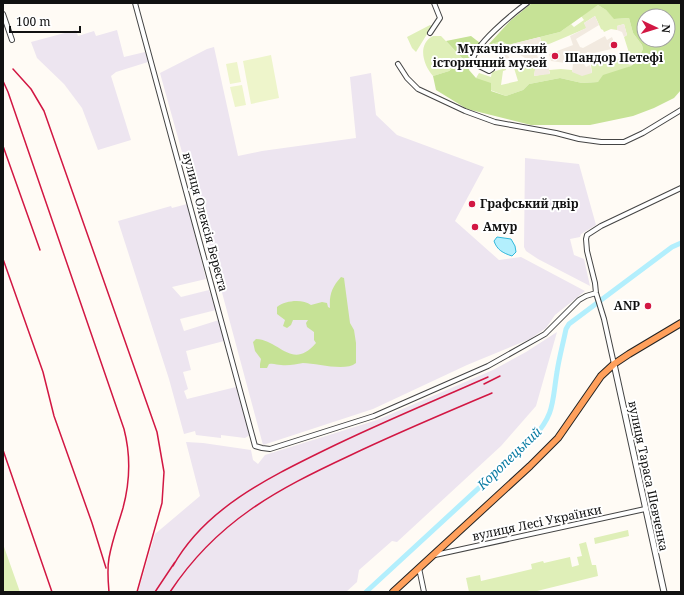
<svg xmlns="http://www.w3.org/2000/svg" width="684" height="595" font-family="'Noto Serif',serif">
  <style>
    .industrial { fill: #ede5f0 }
    .green { fill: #dfefb8 }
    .forest { fill: #c6e296; fill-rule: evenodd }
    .pitch { fill: #eef5cb }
    .plaza { fill: #f2eae0; fill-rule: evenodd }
    .water { fill: #b3effd; stroke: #31b8dc }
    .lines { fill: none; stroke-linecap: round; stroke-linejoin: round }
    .canal { stroke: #b3effd; stroke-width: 5 }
    .minor-casing { stroke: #444; stroke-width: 6 }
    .tertiary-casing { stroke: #444; stroke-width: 7 }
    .trunk-casing { stroke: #222; stroke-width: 8 }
    .minor { stroke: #fff; stroke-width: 4 }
    .tertiary { stroke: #fff; stroke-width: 5 }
    .trunk { stroke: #ffa05c; stroke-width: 6 }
    .rail { stroke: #d21743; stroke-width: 1.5 }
    .poi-dot { fill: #d21743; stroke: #fff; stroke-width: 1.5 }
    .labels { text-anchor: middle; stroke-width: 4; stroke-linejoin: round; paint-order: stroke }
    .poi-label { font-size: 12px; font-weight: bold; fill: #111; stroke: #fff; text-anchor: end }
    .street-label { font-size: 12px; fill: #111; stroke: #fff }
    .water-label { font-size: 13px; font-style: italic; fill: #0b7ca3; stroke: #fff }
  </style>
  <rect width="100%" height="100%" fill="#fffbf5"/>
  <path class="industrial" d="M76 30 78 36 94 31 96 36 117 30 124 57 145 52 148 62 116 72 111 76 131 140 98 150 82 108 64 84 37 58 31 42Z
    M214 47 238 156 262 151 356 138 350 77 371 73 376 115 397 135 484 167 455 221 499 260 521 257 585 291 555 315 546 328 530 339 467 365 373 409 263 445 199 207V203L197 201 194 187 195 185 189 165 185 163 160 73 207 49Z
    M525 158 579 164 596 225 581 234 580 237 570 239 574 255 584 259 590 286 538 259 526 251 524 247Z
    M187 204 206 279 172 287 181 297 209 290 216 310 180 319 184 331 219 320 224 341 186 351 191 370 183 372 188 389 184 391 187 399 236 387 250 435 245 438 221 435V438L196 435 195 431 184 434 169 379 118 221 171 206 172 208Z
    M557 332 536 406 501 446 397 542 392 541 359 570 357 582 346 592H138L155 534 200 496 186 442 203 443 251 450 253 460 258 464 265 455 377 420 493 370 526 352Z"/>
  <path class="green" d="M598 5 606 10 615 19 629 18 633 33 642 45 643 49 637 61 633 64 632 55 630 56 624 37 627 35 624 24 617 26V30L611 29 604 32 603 30 601 29 595 16 584 23 587 28 542 47 540 37 560 32 571 24 574 27 584 20 581 16Z
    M430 25 432 26 416 52 412 48 407 37Z
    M433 36H441L463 59 449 71 433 76C423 65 417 44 433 36Z
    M502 41 508 45 507 47 511 49 497 53 494 43Z
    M622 58 623 63 633 65 598 82 582 83 560 78 529 84 523 90 506 96 490 90 476 78 479 73 491 77 492 72 506 68V70L503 71 501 85 518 81 514 68H527L529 64 539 61V63L536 64 534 76 550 73 549 70 561 69 572 70V72L592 73 591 65Z
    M628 530 629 536 595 544 594 538Z
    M586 542 592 565H596L598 576 533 592H469L466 578 480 575 481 581 532 569 531 564 543 561 544 563 570 557 572 567 579 565 577 557 582 556 579 544Z
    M3 544 20 592H3Z"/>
  <path class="forest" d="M532 3H681V90L674 98 654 108 633 116 590 125H531L467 109 436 90 433 76 449 71 463 59 446 41 471 36 480 43 471 57 469 70 476 78 491 83V91L506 96 523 90 529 84 560 78 582 83 598 82 603 75 631 66 637 61 643 49 642 45 633 33 629 18 614 19 606 10 598 5 560 32 508 45 502 41 488 45 510 21ZM644 16H668V40H644Z
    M341 277 344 278 350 323 354 330 356 343V363C345 372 317 363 303 363 296 364 289 366 281 365 277 365 274 363 269 364L267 368H260V364L261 359 255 351 253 342 256 339C280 340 292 371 316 343L314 340V332L307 327 306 323 308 320H293L291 325 287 328 283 326 285 320 277 314V307C286 300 303 299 311 305L322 302 327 303 328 307 330 308C329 295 332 287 341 277Z"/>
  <path class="pitch" d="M271 55 279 98 251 104 243 61Z
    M237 62 241 82 230 84 226 64Z
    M242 85 246 105 235 107 230 87Z"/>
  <path class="plaza" d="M595 16 599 25 576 39 580 47 583 48 605 36 607 40 612 37 616 48 594 53 587 52 584 64 586 67 590 65 592 73 582 76 572 72 573 64 551 61 549 54 573 45 570 36 586 28 584 23Z
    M624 24 627 35 624 37 622 32 617 30V26Z
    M540 37 542 47 540 48V51L537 55 538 58 529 61 527 68H514L513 63H511L510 59 500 63 496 59 505 57 503 51 510 49 507 47 508 45ZM511 49 525 58 524 60H522L520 64 516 63 509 58V57L507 55Z
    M632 55V59L634 62 633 65 623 63 622 58Z
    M539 63 540 67 548 66 550 74 534 76 536 64Z"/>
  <path class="water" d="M497 237 511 239 515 246 516 252 512 256C503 253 497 250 494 241Z"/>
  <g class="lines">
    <path class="canal" d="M366 592 533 438C555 414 552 402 557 372 559 358 563 344 566 329L569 324 672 247 681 243"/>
    <g class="minor-casing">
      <path id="minor" d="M135 3 255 446 262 448 270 449 374 416 488 366 545 334 579 300 586 296 596 293
        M3 14 12 40
        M430 33 440 18 434 3
        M398 64 407 78 418 89 465 111 495 122 556 133 579 139 601 142H624L643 133 681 110
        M492 69 489 71 477 65 473 62C471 47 515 12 527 3
        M614 364 604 319 596 293 595 283 587 251 586 239 587 235 601 226 681 188
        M435 555 645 509
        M419 568 424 592"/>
    </g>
    <g class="tertiary-casing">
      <path id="tertiary" d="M614 364 664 592"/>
    </g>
    <g class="trunk-casing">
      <path id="trunk" d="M393 592 530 466 558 438 601 376 614 364 629 354 681 323"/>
    </g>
    <use href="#minor" class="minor"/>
    <use href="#tertiary" class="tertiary"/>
    <use href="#trunk" class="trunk"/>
    <path class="rail" d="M13 69 31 89 44 111 157 432 164 472 162 503 137 592
      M3 81 8 92 124 429C131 456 130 482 123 508 118 525 112 541 109 558 107 569 108 581 109 592
      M3 146 40 250
      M3 259 43 372 54 416 92 523 106 568
      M484 384 500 376
      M3 450 52 592
      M173 566C205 508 270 477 327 449 380 423 434 401 488 377
      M155 592 175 562
      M170 592C217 521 276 490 351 455 397 433 445 413 492 393"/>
  </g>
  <g class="poi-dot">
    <circle cx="614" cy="45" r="4"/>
    <circle cx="555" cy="56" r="4"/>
    <circle cx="472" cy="204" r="4"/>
    <circle cx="475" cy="227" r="4"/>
    <circle cx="648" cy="306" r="4"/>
  </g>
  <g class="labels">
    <g class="poi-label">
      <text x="547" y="53">Мукачівський<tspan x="547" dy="14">історичний музей</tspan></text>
      <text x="614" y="62" text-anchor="middle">Шандор Петефі</text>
      <text x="480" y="208" text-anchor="start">Графський двір</text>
      <text x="483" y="231" text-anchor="start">Амур</text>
      <text x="640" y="310">ANP</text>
    </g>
    <g class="street-label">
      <text transform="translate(205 222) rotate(75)" y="4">вулиця Олексія Береста</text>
      <text transform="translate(648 476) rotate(78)" y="4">вулиця Тараса Шевченка</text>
      <text transform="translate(537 523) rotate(-12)" y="4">вулиця Лесі Українки</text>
    </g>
    <g class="water-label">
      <text transform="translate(509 458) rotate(-44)" y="5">Коропецький</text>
    </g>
  </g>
  <rect width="684" height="595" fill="none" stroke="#111111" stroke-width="8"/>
  <g transform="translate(656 28) rotate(94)"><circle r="19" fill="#ffffff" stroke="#a0a0a0"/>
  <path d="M0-3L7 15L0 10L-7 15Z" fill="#d21743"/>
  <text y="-6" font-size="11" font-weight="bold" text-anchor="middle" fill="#111111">N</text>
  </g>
  <path d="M10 26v6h70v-6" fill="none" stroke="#111111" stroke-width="2"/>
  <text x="16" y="26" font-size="12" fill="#111111" stroke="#ffffff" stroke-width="3" paint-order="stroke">100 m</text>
</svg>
